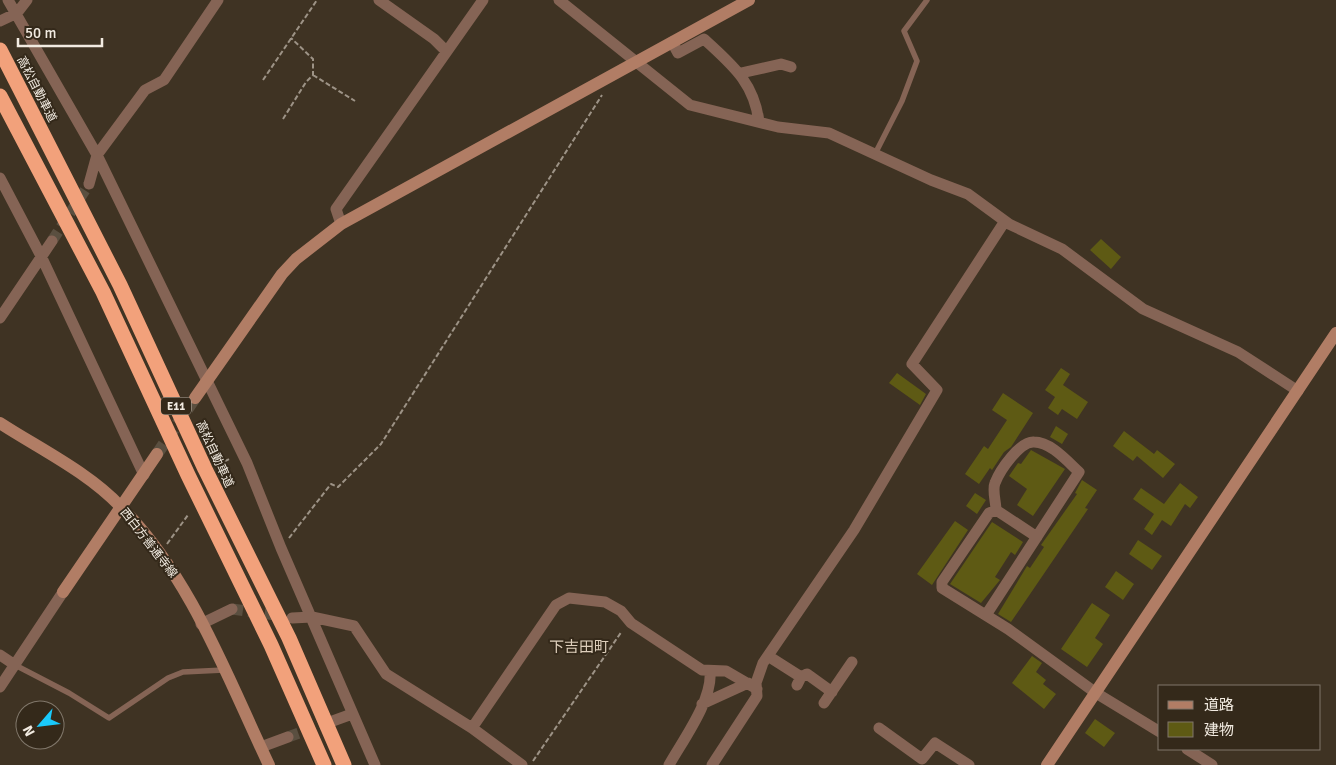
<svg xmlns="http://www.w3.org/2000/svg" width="1336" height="765" font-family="Signika,'Noto Sans JP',sans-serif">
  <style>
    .building { fill: #5e5a14 }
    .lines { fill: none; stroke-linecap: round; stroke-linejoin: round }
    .street-tunnel { stroke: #5a4f40; stroke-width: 11; stroke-dasharray: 11 5.5; stroke-linecap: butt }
    .secondary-tunnel { stroke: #5a4f40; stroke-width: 12; stroke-dasharray: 12 6; stroke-linecap: butt }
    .path { stroke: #9d9386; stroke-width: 2; stroke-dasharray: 5 2.5; stroke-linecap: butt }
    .lane { stroke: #856455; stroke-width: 5.5 }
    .street { stroke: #856455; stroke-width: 11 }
    .secondary { stroke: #b17d65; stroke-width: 12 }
    .highway { stroke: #f2a17b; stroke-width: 15 }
    .labels { text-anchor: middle; stroke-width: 4; stroke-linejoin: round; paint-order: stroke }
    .shield { fill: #34291a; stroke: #b9b1a5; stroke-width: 1 }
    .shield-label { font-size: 11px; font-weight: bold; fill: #f2ebe1 }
    .street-label { font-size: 12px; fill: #f2ebe1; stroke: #34291a }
    .quarter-label { font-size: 15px; fill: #decfbc; stroke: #34291a }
  </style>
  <rect width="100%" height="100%" fill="#3f3323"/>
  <path class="building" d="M1101 239 1121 257 1111 269 1090 250Z
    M1061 368 1070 374 1063 385 1088 402 1077 419 1062 409 1058 415 1048 408 1055 397 1045 390Z
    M897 373 926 394 920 405 889 383Z
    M1003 393 1033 413 1011 447 1004 452 992 470 990 468 979 484 965 474 984 446 988 449 1007 420 992 410Z
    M1056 426 1068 434 1062 444 1050 437Z
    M1124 431 1154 454 1157 450 1175 464 1163 478 1137 456 1133 461 1113 446Z
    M1031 450 1065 469 1033 516 1017 505 1027 489 1009 476 1018 463 1021 464Z
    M1082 480 1097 490 1085 508 1088 509 1011 622 998 614 1027 566 1030 568 1044 547 1041 545 1077 494 1075 493Z
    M1180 483 1198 497 1190 508 1185 504 1171 526 1162 520 1152 535 1144 529 1154 514 1133 499 1141 488 1164 504Z
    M975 493 986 500 977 514 966 506Z
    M955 521 968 530 932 585 917 574Z
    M992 522 1023 542 1015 555 1011 552 995 577 1000 580 981 603 950 584Z
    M1138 540 1162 556 1152 570 1129 554Z
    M1116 571 1134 584 1123 600 1105 587Z
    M1092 603 1110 615 1095 638 1103 644 1087 667 1061 649Z
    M1032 656 1042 663 1036 672 1046 680 1043 684 1056 694 1044 709 1012 683Z
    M1095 719 1115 733 1104 747 1085 733Z"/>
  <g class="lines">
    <path class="street-tunnel" d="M52 241 89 184
      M232 609 282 616
      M288 737 330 722"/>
    <path class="secondary-tunnel" d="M157 454 195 398"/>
    <path class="path" d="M313 75 355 101
      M263 80 317 0
      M283 119 306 82 313 75V59L291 38
      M218 465 231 458
      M289 538 331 484 338 487 381 444 602 95
      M167 544 188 515
      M533 761 622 631"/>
    <path class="lane" d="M876 152 902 101 917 61 904 31 927 0
      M15 665 69 693 109 718 168 678 183 672 224 670"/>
    <path class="street" d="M8 0 97 155 247 463 281 548 375 765
      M379 0 434 39 446 51
      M559 0 690 105 778 127 829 133 931 180 968 194 1009 224 1062 249 1143 309 1238 352 1298 391
      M0 21 17 13 27 0
      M672 42 678 53 704 39C732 65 754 82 759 122
      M741 73 781 64 791 67
      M0 178 41 256 144 475
      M89 184 97 155 145 90 164 80 218 0
      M341 224 336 209 483 0
      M0 318 52 241
      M996 510 1037 537
      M986 615 1079 472C1067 461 1051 442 1034 442 1020 441 1000 470 995 483 992 490 996 502 996 510L989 513 942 582V588L1008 629 1096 693 1160 732
      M292 618 312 617 354 626 386 674 472 728 522 765
      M201 624 232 609
      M0 655 15 665
      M768 656 801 677
      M797 685 801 677 807 674 832 692
      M0 687 63 592
      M824 703 852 662
      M702 704 748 683
      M330 722 352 714
      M472 728 556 605 569 598 605 602 621 611 631 623 702 670 726 671 757 689
      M879 728 922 759 935 743 969 765
      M261 747 288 737
      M1187 749 1212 765
      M669 765C683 740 713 700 710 671
      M712 765 757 696 756 683 763 663 854 530 937 390 912 364 1005 221"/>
    <path class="secondary" d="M195 398 282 274 296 259 341 224 749 0
      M0 423C40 449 88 472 121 507 191 577 227 677 269 765
      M63 592 157 454
      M1047 765 1336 333"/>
    <path class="highway" d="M0 50 120 285 205 469 289 638 344 765
      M0 96 103 292 188 475 271 645 324 765"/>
  </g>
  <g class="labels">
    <rect class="shield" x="161" y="397.5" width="30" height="17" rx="4"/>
    <g class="shield-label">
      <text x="176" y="410">E11</text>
    </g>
    <g class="street-label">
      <text transform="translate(37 89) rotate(63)" y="4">高松自動車道</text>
      <text transform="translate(215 454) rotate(65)" y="4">高松自動車道</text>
      <text transform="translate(149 543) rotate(52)" y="4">西白方善通寺線</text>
    </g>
    <g class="quarter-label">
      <text x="579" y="652">下吉田町</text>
    </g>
  </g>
  <rect x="1158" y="685" width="162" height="65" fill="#34291a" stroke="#80776a"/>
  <rect x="1168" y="701" width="25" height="8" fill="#b17d65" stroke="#80776a"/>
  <text x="1204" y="710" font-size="15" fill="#f2ebe1">道路</text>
  <rect x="1168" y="722" width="25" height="15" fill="#5e5a14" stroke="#80776a"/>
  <text x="1204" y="735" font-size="15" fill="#f2ebe1">建物</text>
  <g transform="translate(40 725) rotate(242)"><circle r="24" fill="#34291a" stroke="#80776a"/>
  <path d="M0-4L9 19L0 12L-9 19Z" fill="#1acafc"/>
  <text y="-8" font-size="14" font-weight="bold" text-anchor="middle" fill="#f2ebe1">N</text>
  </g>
  <path d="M18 38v8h84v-8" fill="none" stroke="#f2ebe1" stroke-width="2.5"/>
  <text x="25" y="38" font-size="15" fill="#f2ebe1" stroke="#34291a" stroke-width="4" paint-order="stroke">50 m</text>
</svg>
